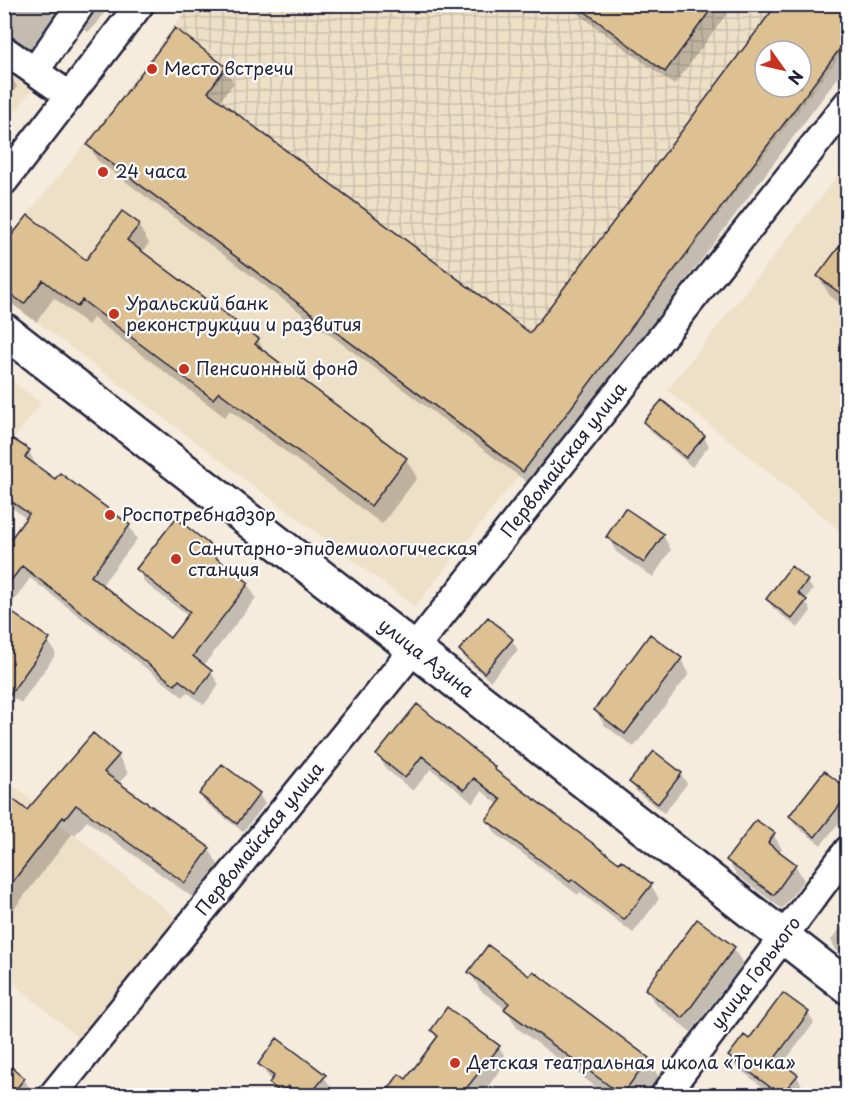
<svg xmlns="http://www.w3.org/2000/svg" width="852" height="1100" font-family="'Playpen Sans',sans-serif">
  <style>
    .built { fill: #eedfc7 }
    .industrial { fill: url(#industrial-grid); fill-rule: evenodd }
    .shadow { fill: #0003; fill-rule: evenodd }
    .building { fill: #ddc192; stroke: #22223b; stroke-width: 1.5; fill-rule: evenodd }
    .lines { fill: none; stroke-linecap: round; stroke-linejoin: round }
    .minor-casing { stroke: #22223b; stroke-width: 32 }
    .major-casing { stroke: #22223b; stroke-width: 38 }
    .minor { stroke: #fff; stroke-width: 27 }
    .major { stroke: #fff; stroke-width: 33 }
    .poi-dot { fill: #c8321e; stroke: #fff; stroke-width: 2 }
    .labels { text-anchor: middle; stroke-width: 4.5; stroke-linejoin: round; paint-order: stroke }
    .poi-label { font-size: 18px; fill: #22223b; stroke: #fff; text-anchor: start }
    .street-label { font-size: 18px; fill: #22223b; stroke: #fff }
  </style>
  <defs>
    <pattern id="industrial-grid" width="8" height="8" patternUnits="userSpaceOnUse" patternTransform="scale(1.5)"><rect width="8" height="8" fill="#eedfc7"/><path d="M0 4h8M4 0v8" fill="none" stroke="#ccbfac"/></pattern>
  </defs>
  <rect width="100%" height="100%" fill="#f5ecde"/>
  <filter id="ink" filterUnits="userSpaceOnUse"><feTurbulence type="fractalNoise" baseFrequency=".0167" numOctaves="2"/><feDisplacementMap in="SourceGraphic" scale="12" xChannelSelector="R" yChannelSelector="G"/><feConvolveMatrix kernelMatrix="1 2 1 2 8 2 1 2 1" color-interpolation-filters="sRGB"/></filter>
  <g filter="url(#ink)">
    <path class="built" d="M5 62 36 84 5 125Z
      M86 143 521 473 415 607 5 298 4 243Z
      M847 164V536L667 390Z
      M4 375 41 403 5 450H4Z
      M4 778 179 920 83 1042 5 976Z"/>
    <path class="industrial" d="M190 5H847V47L521 473 86 143ZM765 51H801V87H765Z"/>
    <path class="shadow" d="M4 4H110L96 25 88 32 58 12 31 51 4 32Z
      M565 4H734L674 85Z
      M779 4 848 7V64L532 486 97 160 89 145 225 68 234 83 219 102 530 336ZM765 51H801V87H765Z
      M4 72 12 77 17 87 4 103Z
      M138 225 149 243 142 253 258 340 265 353 406 459 417 478 382 524 230 410 225 417 93 318 88 325 54 298 36 322 4 298V247L86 262Z
      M848 238V309L830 296 819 277Z
      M645 423 704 437 709 446 692 467 651 432Z
      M29 452 36 465 35 467 129 526 137 539 101 586 170 640 188 616 145 583 138 569 214 550 221 563 248 584 256 598 203 666 211 672 219 685 204 705 187 692 183 697 30 578 7 611 48 640 56 654 21 703 4 691V551L27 519 7 504 4 507V453Z
      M663 535 671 550 653 577 616 552 608 537Z
      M807 581 813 590 805 600 811 611 798 628 774 609 768 600Z
      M488 619 512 640 518 650 490 681 466 660 461 651Z
      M681 659 689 674 634 747 604 725 596 710Z
      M417 706 494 768 497 774 620 865 622 862 651 885 659 899 633 933 580 892 578 895 496 834 488 820 499 805 482 791 473 803 431 769 413 791 386 769 378 755Z
      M848 720V745L838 732Z
      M654 753 681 774 687 784 664 813 636 791 631 782Z
      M118 756 128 773 118 784 209 849 219 866 195 899 87 821 75 835 73 833 4 922V794L28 812Z
      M222 766 259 794 265 804 243 832 206 803 200 794Z
      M848 791V812L821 845 796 826 791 816Z
      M773 834 782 849 779 853 795 865 804 880 782 909 737 875 728 861Z
      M848 919V959L836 950 831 940Z
      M698 921 734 949 743 963 691 1032 655 1004 647 990Z
      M470 972 529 978 533 973 648 1059 659 1077 645 1096H608L517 1028 507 1010 480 990Z
      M808 1013 814 1023 782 1065 797 1076 802 1086 795 1096H775L735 1066 730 1056 749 1041Z
      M432 1030 499 1047 508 1061 480 1096H386L400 1076 407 1081 437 1039Z
      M4 1063 24 1079 33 1093 31 1096H4Z
      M260 1064 324 1076 333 1091 329 1096H278L271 1083 272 1082Z"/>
    <path class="building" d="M575 4H715L665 72Z
      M777 4H848V38L523 472 87 145 175 28 226 67 208 92 530 333ZM765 51H801V87H765Z
      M122 211 140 224 127 240 259 339 255 344 407 458 371 506 219 392 213 399 82 300 77 307 43 280 24 304 4 289V245L28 215 86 260Z
      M848 235V299L817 276Z
      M662 400 705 436 686 458 643 422Z
      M13 439 30 450 25 457 55 479 60 473 130 525 91 576 170 638 190 612 136 569 176 518 215 549 211 554 249 583 193 656 212 671 196 693 179 680 175 685 22 566 4 590V548L29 514 4 496V451Z
      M625 508 664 534 644 563 606 537Z
      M791 566 808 580 798 593 807 600 792 619 766 599Z
      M4 607 50 639 4 703Z
      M488 617 513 639 484 673 459 650Z
      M650 634 682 658 625 734 594 710Z
      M417 704 495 767 494 769 619 863 621 860 652 884 624 920 572 879 570 882 486 820 501 800 474 778 464 790 422 756 405 778 376 755Z
      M93 733 119 755 104 772 210 848 185 883 76 805 65 819 63 817 4 893V792L27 810Z
      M654 751 682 773 658 804 629 782Z
      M222 764 260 793 237 824 199 794Z
      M824 771 848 789V795L815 837 789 816Z
      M756 820 775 833 768 843 796 864 774 895 726 860Z
      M697 919 735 947 683 1018 645 989Z
      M488 945 529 976 533 971 649 1058 622 1095 504 1009 509 1003 468 972Z
      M783 993 809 1012 775 1058 798 1075 781 1095 728 1056 744 1035 749 1039Z
      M447 1007 500 1046 461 1095 453 1089 448 1095H384L399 1074 406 1079 438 1036 431 1030Z
      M277 1038 326 1075 310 1095H301L288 1086 282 1093 269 1083 274 1076 258 1064Z
      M4 1061 25 1078 11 1095H4Z"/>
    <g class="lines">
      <g class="minor-casing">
        <path id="minor" d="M4 50 70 96
          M35 71 81 4
          M4 181 140 4
          M52 1096 414 649 848 103
          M664 1096 848 850"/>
      </g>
      <g class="major-casing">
        <path id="major" d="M4 330 848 987"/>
      </g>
      <use href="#minor" class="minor"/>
      <use href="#major" class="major"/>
    </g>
  </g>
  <g class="poi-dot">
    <circle cx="152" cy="69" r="6"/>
    <circle cx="103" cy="172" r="6"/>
    <circle cx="114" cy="314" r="6"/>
    <circle cx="184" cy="369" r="6"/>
    <circle cx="110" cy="515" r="6"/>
    <circle cx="176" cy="559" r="6"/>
    <circle cx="455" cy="1063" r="6"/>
  </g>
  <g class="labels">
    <g class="poi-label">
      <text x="164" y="75">Место встречи</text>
      <text x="115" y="178">24 часа</text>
      <text x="126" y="310">Уральский банк<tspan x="126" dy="21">реконструкции и развития</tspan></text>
      <text x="196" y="375">Пенсионный фонд</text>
      <text x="122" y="521">Роспотребнадзор</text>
      <text x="188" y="555">Санитарно-эпидемиологическая<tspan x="188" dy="21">станция</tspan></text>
      <text x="467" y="1069">Детская театральная школа «Точка»</text>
    </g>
    <g class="street-label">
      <text transform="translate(564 460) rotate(-52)" y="6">Первомайская улица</text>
      <text transform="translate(426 658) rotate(38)" y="6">улица Азина</text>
      <text transform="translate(260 839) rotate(-51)" y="6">Первомайская улица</text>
      <text transform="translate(756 973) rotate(-53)" y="6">улица Горького</text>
    </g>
  </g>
  <rect width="852" height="1100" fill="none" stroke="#fff" stroke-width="24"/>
  <rect x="12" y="12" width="828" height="1076" fill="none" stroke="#22223b" stroke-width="2" filter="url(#ink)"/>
  <g transform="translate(783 69) rotate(124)"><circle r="28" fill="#ffffff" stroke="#a7a7b1" stroke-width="1.5"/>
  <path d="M0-4.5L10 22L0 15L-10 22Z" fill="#c8321e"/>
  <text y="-9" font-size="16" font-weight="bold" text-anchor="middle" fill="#22223b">N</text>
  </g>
</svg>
